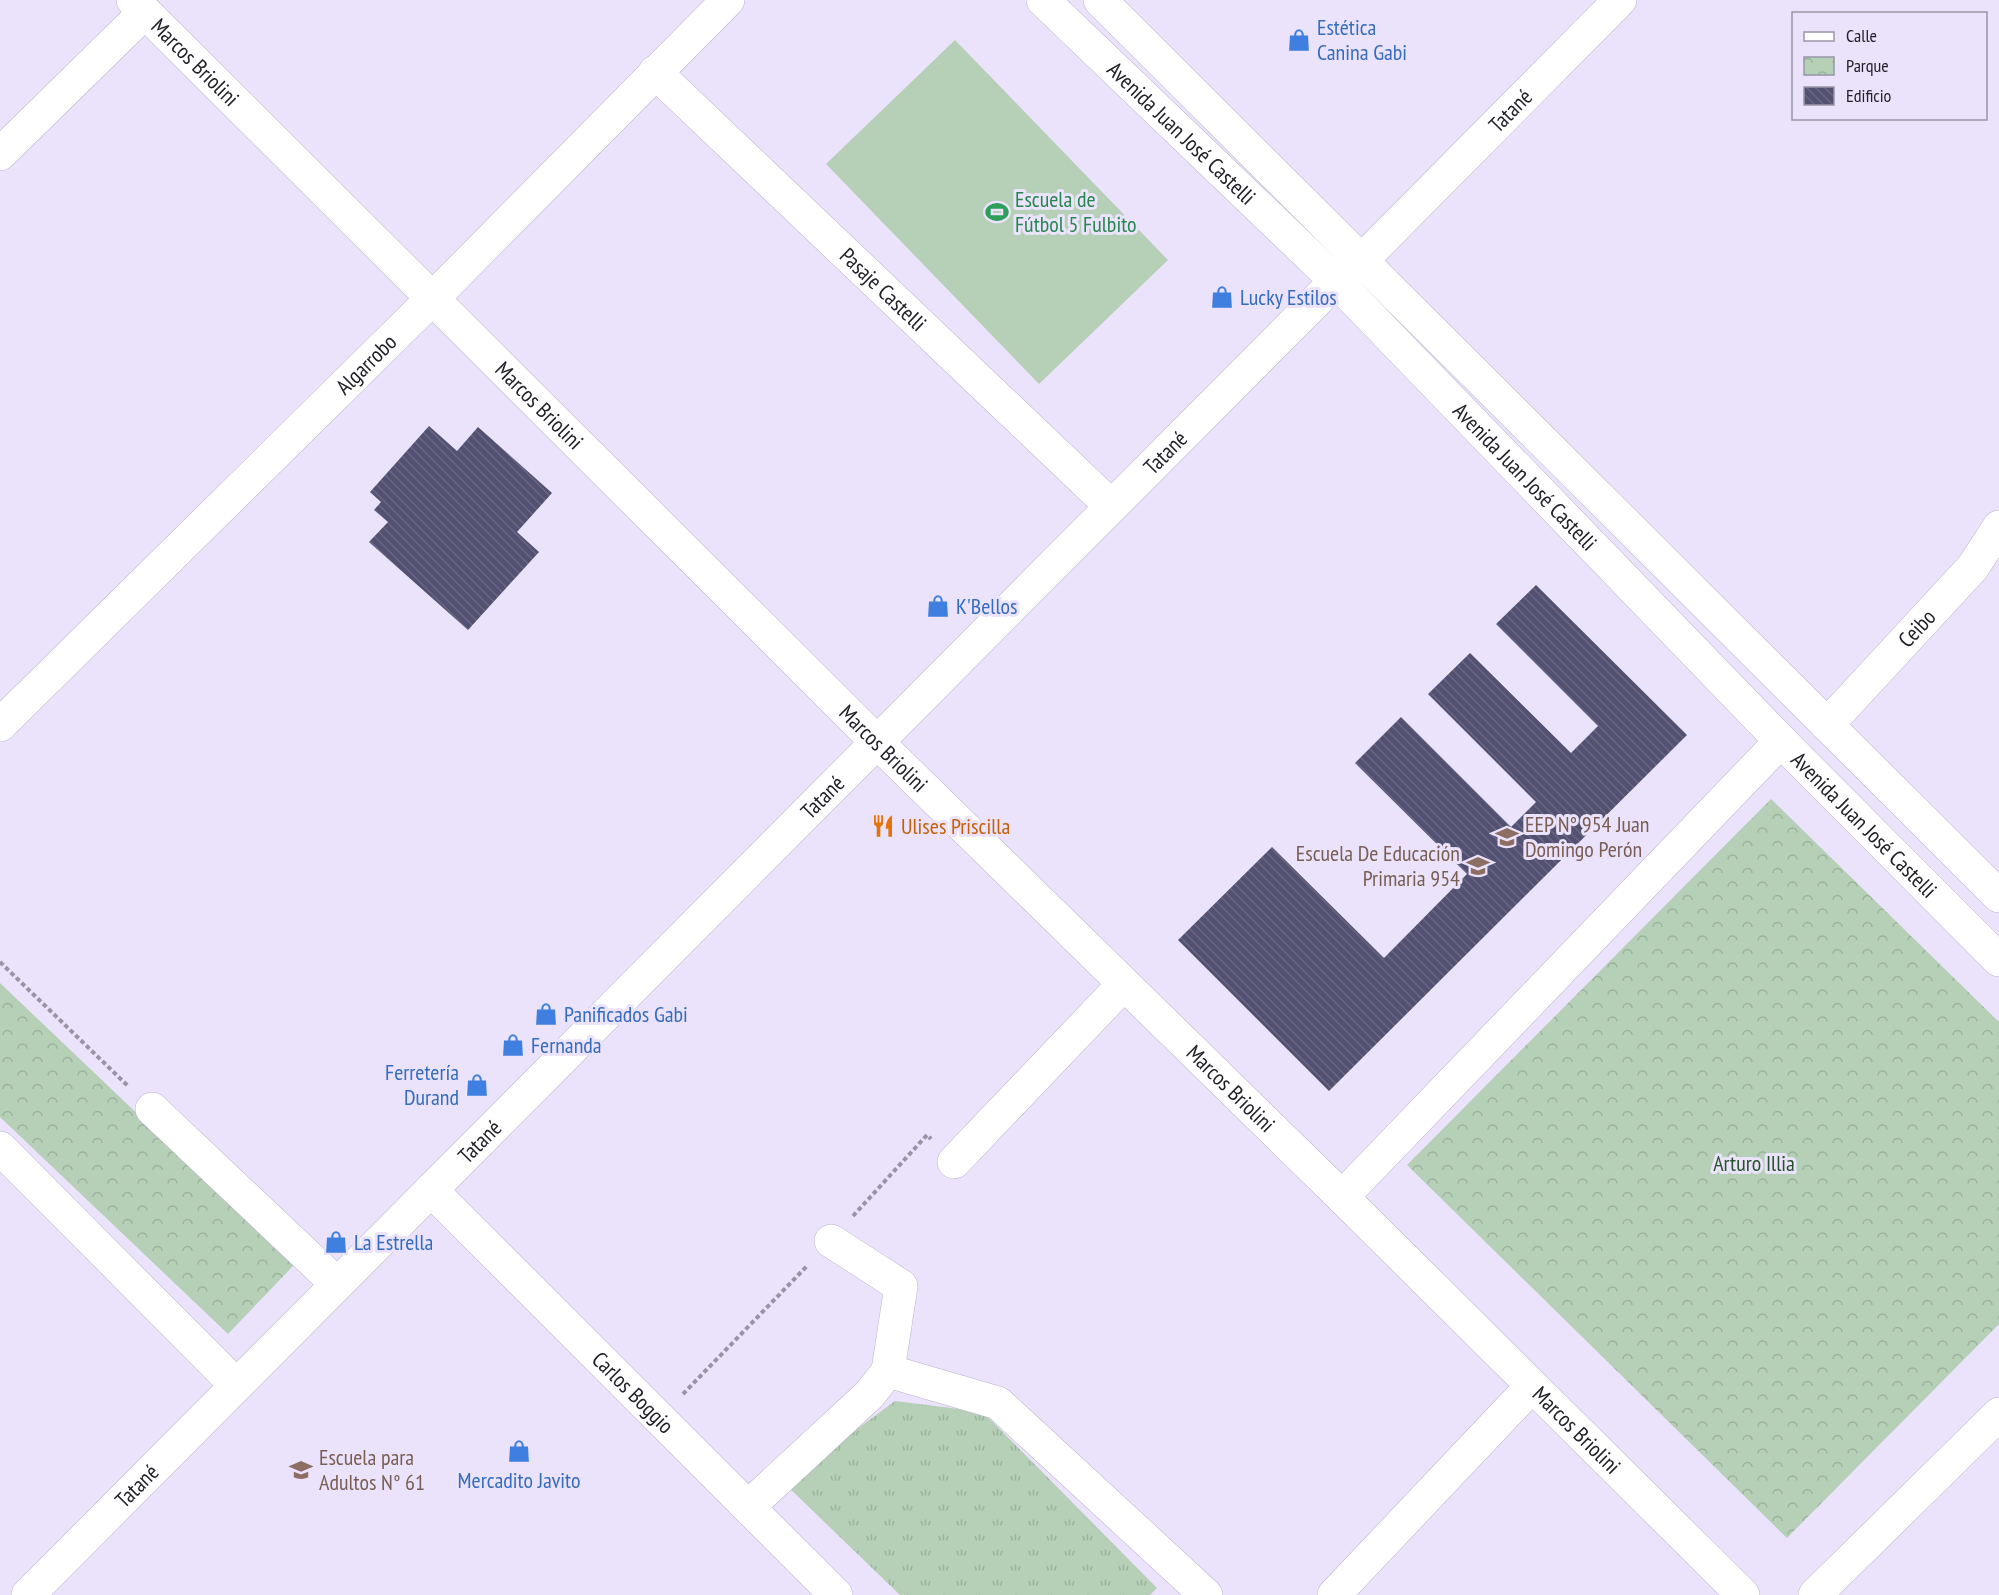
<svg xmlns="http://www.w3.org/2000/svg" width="1999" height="1595" font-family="'PT Sans Narrow',sans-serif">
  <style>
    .grass { fill: url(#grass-tufts) }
    .park { fill: url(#park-crowns) }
    .garden { fill: #b5d0b6 }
    .building { fill: url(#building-back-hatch) }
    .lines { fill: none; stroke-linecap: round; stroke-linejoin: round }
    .minor-casing { stroke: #bbb3ca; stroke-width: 34 }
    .major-casing { stroke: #bbb3ca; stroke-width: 34 }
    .path { stroke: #9993a5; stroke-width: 4; stroke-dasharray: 4.5 3; stroke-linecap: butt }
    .minor { stroke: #fff; stroke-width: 33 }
    .major { stroke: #fff; stroke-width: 33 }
    .labels { text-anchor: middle; stroke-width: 6; stroke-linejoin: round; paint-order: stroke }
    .shop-label { font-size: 22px; fill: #366cbe; stroke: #ebe3fb; text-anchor: start }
    .street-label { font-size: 22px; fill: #232029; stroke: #ebe3fb }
    .leisure-label { font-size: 22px; fill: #27864d; stroke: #ebe3fb; text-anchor: start }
    .education-label { font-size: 22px; fill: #785e54; stroke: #ebe3fb; text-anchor: start }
    .food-label { font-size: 22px; fill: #c56008; stroke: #ebe3fb; text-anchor: start }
    .park-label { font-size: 22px; fill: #27532a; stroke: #ebe3fb }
  </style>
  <defs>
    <pattern id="grass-tufts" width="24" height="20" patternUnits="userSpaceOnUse" patternTransform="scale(1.5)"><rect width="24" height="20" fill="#b5d0b6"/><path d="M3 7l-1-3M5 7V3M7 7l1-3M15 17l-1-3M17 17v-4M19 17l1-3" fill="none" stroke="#9bb29c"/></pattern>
    <pattern id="park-crowns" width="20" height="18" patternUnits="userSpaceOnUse" patternTransform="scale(1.5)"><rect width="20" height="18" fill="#b5d0b6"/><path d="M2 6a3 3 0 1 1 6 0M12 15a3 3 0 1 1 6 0" fill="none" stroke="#9bb29c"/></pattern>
    <pattern id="building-back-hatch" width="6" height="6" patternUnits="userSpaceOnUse" patternTransform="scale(1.5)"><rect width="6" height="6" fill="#535171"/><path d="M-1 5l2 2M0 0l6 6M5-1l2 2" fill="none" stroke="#686681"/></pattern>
  </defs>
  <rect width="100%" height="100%" fill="#ebe3fb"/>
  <path class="grass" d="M895 1401 983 1412 1157 1588 1150 1595H900L784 1483Z"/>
  <path class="park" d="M1771 799 1999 1022V1324L1787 1538 1407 1165Z
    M0 983 295 1264 228 1334 0 1117Z"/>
  <path class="garden" d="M955 40 1168 260 1039 384 826 164Z"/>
  <path class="building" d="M429 426 457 451 478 427 552 493 517 532 539 552 468 630 369 542 388 522 374 510 381 502 370 492Z
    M1536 585 1687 735 1329 1091 1178 940 1272 847 1384 958 1467 874 1355 763 1401 717 1511 827 1536 802 1428 694 1470 653 1571 753 1598 726 1496 624Z"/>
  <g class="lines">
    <g class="minor-casing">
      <g id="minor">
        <path id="s1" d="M133 0 877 742 1342 1197 1743 1595"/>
        <path id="s2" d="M655 72 1111 506"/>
        <path d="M0 154 145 12"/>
        <path id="s3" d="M0 725 433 298 728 0"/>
        <path id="s4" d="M1827 725 1973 567 1999 527"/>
        <path d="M152 1109 337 1284"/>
        <path d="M0 1148 236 1385"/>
        <path d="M954 1162 1123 985"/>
        <path id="s5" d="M431 1190 836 1595"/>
        <path d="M1342 1197 1781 741"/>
        <path d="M831 1241 901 1286 888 1371"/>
        <path d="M748 1507 869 1395 888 1371 998 1403 1206 1595"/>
        <path id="s6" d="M28 1595 1336 281 1360 262 1620 0"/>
        <path d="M1334 1595 1532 1386"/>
        <path d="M1815 1595 1999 1414"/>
      </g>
    </g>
    <g class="major-casing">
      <g id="major">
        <path id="s7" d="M1043 0 1336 281 1781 741 1999 960"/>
        <path d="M1100 0 1999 896"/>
      </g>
    </g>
    <path class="path" d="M0 962 129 1087
      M853 1216 927 1135 931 1139
      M683 1394 807 1266"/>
    <use href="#minor" class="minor"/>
    <use href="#major" class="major"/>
  </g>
  <defs>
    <g id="shop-bare" transform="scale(1.8)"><path d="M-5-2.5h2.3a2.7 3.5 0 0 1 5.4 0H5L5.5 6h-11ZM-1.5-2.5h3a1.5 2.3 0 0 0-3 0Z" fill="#3f7fe0" stroke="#ebe3fb" stroke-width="2.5" paint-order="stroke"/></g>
    <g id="stadium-bare" transform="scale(1.8)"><path d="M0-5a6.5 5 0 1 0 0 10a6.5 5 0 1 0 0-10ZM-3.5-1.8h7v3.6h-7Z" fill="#2e9e5b" stroke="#ebe3fb" stroke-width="2.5" paint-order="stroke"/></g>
    <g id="restaurant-bare" transform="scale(1.8)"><path d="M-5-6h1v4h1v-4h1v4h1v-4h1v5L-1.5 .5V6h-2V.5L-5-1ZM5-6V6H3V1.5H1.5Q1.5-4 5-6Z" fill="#e8710a" stroke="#ebe3fb" stroke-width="2.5" paint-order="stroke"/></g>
    <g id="school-bare" transform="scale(1.8)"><path d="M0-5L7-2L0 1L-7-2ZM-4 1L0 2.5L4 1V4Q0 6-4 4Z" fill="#8d6e63" stroke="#ebe3fb" stroke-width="2.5" paint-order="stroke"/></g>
  </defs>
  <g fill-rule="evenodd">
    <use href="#shop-bare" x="1299" y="40"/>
    <use href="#stadium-bare" x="997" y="212"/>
    <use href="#shop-bare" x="1222" y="297"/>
    <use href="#shop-bare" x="938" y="606"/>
    <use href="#restaurant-bare" x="883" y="826"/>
    <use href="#school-bare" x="1507" y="837"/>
    <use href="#school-bare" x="1478" y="866"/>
    <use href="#shop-bare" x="546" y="1014"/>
    <use href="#shop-bare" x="513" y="1045"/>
    <use href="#shop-bare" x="477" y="1085"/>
    <use href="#shop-bare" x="336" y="1242"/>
    <use href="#shop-bare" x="519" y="1451"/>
    <use href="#school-bare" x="301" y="1470"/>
  </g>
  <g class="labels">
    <g class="shop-label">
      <text x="1317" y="35">Estética<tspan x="1317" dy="25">Canina Gabi</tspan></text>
      <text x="1240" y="305">Lucky Estilos</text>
      <text x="956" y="614">K'Bellos</text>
      <text x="564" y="1022">Panificados Gabi</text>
      <text x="531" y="1053">Fernanda</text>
      <text x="459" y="1080" text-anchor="end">Ferretería<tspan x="459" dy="25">Durand</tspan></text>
      <text x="354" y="1250">La Estrella</text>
      <text x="519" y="1488" text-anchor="middle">Mercadito Javito</text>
    </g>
    <g class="street-label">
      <text dy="8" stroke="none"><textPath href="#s1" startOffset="88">Marcos Briolini</textPath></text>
      <text dy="8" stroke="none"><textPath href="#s6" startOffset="2098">Tatané</textPath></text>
      <text dy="8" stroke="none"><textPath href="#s7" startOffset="192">Avenida Juan José Castelli</textPath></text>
      <text dy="8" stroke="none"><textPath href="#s2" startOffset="315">Pasaje Castelli</textPath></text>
      <text dy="8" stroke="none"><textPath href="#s3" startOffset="514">Algarrobo</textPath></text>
      <text dy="8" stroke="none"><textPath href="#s1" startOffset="574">Marcos Briolini</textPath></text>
      <text dy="8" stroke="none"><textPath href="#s6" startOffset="1612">Tatané</textPath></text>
      <text dy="8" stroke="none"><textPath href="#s7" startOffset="678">Avenida Juan José Castelli</textPath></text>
      <text dy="8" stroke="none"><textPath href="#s4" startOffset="132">Ceibo</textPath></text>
      <text dy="8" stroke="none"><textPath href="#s1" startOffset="1060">Marcos Briolini</textPath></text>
      <text dy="8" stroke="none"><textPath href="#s6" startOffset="1126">Tatané</textPath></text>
      <text dy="8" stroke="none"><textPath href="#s7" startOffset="1164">Avenida Juan José Castelli</textPath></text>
      <text dy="8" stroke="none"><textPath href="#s1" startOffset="1546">Marcos Briolini</textPath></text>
      <text dy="8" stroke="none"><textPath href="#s6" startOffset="640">Tatané</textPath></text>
      <text dy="8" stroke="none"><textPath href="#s5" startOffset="286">Carlos Boggio</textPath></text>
      <text dy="8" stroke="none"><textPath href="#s1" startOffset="2032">Marcos Briolini</textPath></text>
      <text dy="8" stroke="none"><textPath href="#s6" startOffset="154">Tatané</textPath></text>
    </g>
    <g class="leisure-label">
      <text x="1015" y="207">Escuela de<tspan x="1015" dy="25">Fútbol 5 Fulbito</tspan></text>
    </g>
    <g class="education-label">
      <text x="1525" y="832">EEP N° 954 Juan<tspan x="1525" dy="25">Domingo Perón</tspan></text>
      <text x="1460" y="861" text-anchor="end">Escuela De Educación<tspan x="1460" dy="25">Primaria 954</tspan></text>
      <text x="319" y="1465">Escuela para<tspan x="319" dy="25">Adultos N° 61</tspan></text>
    </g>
    <g class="food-label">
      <text x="901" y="834">Ulises Priscilla</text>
    </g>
    <g class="park-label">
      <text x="1754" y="1171">Arturo Illia</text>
    </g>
  </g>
  <rect x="1792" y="12" width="195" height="108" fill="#ebe3fb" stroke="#9b95a7" stroke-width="1.5"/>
  <rect x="1804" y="32" width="30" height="9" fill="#ffffff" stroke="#9b95a7" stroke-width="1.5"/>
  <text x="1846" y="42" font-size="18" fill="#232029">Calle</text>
  <rect x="1804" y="57" width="30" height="18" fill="url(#park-crowns)" stroke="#9b95a7" stroke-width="1.5"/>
  <text x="1846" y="72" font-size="18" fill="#232029">Parque</text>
  <rect x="1804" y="87" width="30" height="18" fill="url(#building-back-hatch)" stroke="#9b95a7" stroke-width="1.5"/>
  <text x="1846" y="102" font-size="18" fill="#232029">Edificio</text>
</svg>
